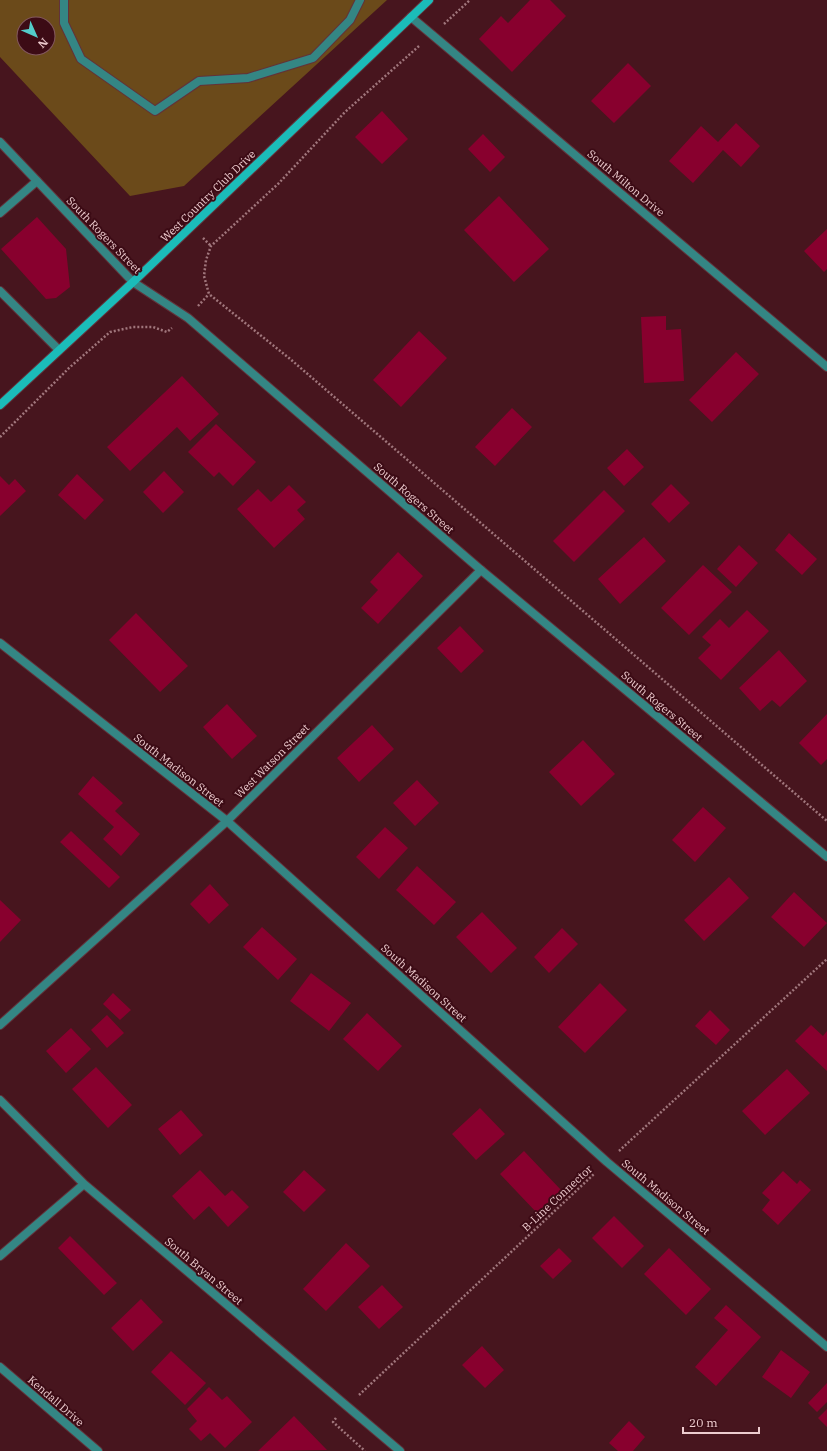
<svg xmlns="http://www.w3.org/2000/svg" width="827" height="1451" font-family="'IBM Plex Serif',serif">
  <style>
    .green { fill: #6b4a1a; fill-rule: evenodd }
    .building { fill: #88002e }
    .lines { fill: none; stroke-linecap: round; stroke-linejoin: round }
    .service-casing { stroke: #62323a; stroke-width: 10 }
    .minor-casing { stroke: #62323a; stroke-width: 10 }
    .tertiary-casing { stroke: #62323a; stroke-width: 10 }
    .secondary-casing { stroke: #62323a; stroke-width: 10 }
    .path { stroke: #a0767c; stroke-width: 2.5; stroke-dasharray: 2 2; stroke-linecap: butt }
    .service { stroke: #348684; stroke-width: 8 }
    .minor { stroke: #348684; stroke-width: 8 }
    .tertiary { stroke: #348684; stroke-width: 8 }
    .secondary { stroke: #1bbcb9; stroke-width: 8 }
    .labels { text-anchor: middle; stroke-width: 4; stroke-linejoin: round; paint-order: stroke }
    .street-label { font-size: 11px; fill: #eecccf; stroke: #3c0b15 }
  </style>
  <rect width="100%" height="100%" fill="#47151e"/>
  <path class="green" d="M0 0H387L184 186 130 196 0 57ZM24 24H48V48H24Z"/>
  <path class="building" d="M530 0H550L566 16 512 72 479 39 501 16 508 23Z
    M628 63 651 86 614 123 591 101Z
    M382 111 408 139 382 164 355 137Z
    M736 123 760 146 741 167 723 150 693 183 669 161 701 126 718 142Z
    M483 134 505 157 490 172 468 149Z
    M499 196 549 249 514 282 464 230Z
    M37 217 66 249 70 287 56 298 46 299 1 249Z
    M827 229V269L824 272 804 251Z
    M666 316V330L681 329 684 381 644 383 641 317Z
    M419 331 447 358 401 407 373 380Z
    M736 352 759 374 712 422 689 400Z
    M182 376 219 414 190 441 177 427 130 471 107 447Z
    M512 408 532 427 495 466 475 447Z
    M216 424 256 462 233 486 219 472 214 477 188 452Z
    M627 449 644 467 624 486 607 468Z
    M164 471 184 492 163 513 143 492Z
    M77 474 104 500 85 520 58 495Z
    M0 476 9 485 15 479 26 491 0 516Z
    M671 484 690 503 669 523 651 504Z
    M289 485 306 502 297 510 305 519 274 548 237 509 258 489 271 502Z
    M604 490 625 511 574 562 553 541Z
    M789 533 817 559 802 575 775 550Z
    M644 537 666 561 620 604 598 579Z
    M739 545 758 563 736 587 717 569Z
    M398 552 423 576 378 624 361 608 378 590 370 582Z
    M703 565 732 592 689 635 661 608Z
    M747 610 769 631 721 680 698 658 711 645 702 637 720 619 729 628Z
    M136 613 188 666 160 692 109 640Z
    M460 626 484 651 461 673 437 648Z
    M779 650 807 681 780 707 772 700 760 711 739 688Z
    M227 704 257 736 232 759 203 727Z
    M827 714V759L821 765 799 743Z
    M372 725 394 749 359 782 337 758Z
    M583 740 615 774 581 806 549 772Z
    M93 776 123 803 115 811 140 834 121 856 103 839 114 827 78 794Z
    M417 780 439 803 415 826 393 803Z
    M703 807 726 828 695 862 672 840Z
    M385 827 408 848 379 879 356 857Z
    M71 831 120 877 109 888 60 842Z
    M417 866 456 902 434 925 396 890Z
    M729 877 749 898 704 941 684 920Z
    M210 884 229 905 209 924 190 904Z
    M794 892 827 923 804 947 771 917Z
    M0 900 21 920 0 942Z
    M482 912 517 948 491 973 456 937Z
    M262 927 297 959 278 980 243 947Z
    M562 928 578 944 549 973 534 957Z
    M311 973 351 1003 329 1031 290 1001Z
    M600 983 627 1010 585 1053 558 1027Z
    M113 993 131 1010 120 1020 103 1004Z
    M710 1010 730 1030 716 1045 695 1026Z
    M367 1013 402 1046 378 1071 343 1039Z
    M107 1015 124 1033 107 1048 91 1030Z
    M811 1025 823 1036 827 1031V1071L795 1041Z
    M71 1028 91 1049 66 1073 46 1051Z
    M96 1067 132 1105 108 1128 72 1089Z
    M787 1069 810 1093 765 1135 742 1111Z
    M480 1108 505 1134 476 1160 452 1134Z
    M181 1110 203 1135 180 1155 158 1129Z
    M524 1151 561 1190 537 1213 500 1174Z
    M200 1170 225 1196 232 1190 249 1207 228 1227 209 1206 194 1220 172 1196Z
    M304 1170 326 1190 304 1212 283 1192Z
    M783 1171 797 1184 800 1180 811 1190 778 1225 762 1210 770 1200 762 1193Z
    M614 1216 644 1246 622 1268 592 1238Z
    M70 1236 117 1283 104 1295 58 1248Z
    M346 1243 370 1266 326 1311 303 1289Z
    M559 1248 572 1261 553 1279 540 1266Z
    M669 1248 711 1289 686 1315 644 1274Z
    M382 1285 403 1307 379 1329 358 1307Z
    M141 1299 163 1322 133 1351 111 1328Z
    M726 1305 761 1337 716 1386 695 1367 728 1330 714 1318Z
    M482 1346 504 1370 485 1388 462 1365Z
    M781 1350 810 1372 791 1398 762 1377Z
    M171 1351 206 1383 185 1405 151 1372Z
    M827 1383V1402L817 1412 808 1403Z
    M209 1387 222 1400 227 1396 252 1422 225 1448 210 1433 201 1441 189 1429 197 1421 187 1409Z
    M827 1409V1427L818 1418Z
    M294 1416 327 1450 258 1451Z
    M629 1421 645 1437 633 1451H618L609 1443Z"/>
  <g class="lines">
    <g class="service-casing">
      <path id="service" d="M64 0V23L81 59 155 111 199 81 248 78 313 58 350 20 360 0
        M0 213 37 181
        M0 291 59 350"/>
    </g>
    <g class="minor-casing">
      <path id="minor" d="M411 17 827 367
        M0 643 227 821 607 1162 827 1347
        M0 1025 227 821 481 570
        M0 1100 84 1184 400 1451
        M0 1256 84 1184
        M0 1367 98 1451"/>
    </g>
    <g class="tertiary-casing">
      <path id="tertiary" d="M0 142 133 282 188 318 481 570 827 857"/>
    </g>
    <g class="secondary-casing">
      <path id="secondary" d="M0 405 133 282 429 0"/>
    </g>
    <path class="path" d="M444 24 470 0
      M419 46 345 112 279 183 211 246 206 260 204 276 209 294 289 358 827 821
      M203 238 211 246
      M198 306 209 294
      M0 437 69 368 110 332 133 327H153L167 332 172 328
      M619 1151 827 959
      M359 1395 594 1174
      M336 1418 333 1422 365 1451"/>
    <use href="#service" class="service"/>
    <use href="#minor" class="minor"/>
    <use href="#tertiary" class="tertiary"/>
    <use href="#secondary" class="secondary"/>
  </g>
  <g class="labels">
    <g class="street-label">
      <text transform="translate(626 183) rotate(40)" y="4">South Milton Drive</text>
      <text transform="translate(208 196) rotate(-44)" y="4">West Country Club Drive</text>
      <text transform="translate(104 235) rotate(46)" y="4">South Rogers Street</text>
      <text transform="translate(414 498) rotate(41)" y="4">South Rogers Street</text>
      <text transform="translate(662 706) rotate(40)" y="4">South Rogers Street</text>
      <text transform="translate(272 761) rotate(-45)" y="4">West Watson Street</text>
      <text transform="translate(179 770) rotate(38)" y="4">South Madison Street</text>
      <text transform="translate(424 983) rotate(42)" y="4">South Madison Street</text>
      <text transform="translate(666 1197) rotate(40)" y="4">South Madison Street</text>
      <text transform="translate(557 1198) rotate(-43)" y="4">B-Line Connector</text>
      <text transform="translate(204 1271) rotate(40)" y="4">South Bryan Street</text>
      <text transform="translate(56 1401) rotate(41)" y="4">Kendall Drive</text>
    </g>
  </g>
  <g transform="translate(36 36) rotate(135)"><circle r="19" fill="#3c0b15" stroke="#83585f"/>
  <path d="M0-3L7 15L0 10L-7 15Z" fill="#53cdca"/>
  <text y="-6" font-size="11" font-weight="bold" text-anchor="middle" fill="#eecccf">N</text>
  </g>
  <path d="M683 1427v6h76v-6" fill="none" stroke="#eecccf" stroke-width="2"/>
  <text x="689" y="1427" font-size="12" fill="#eecccf" stroke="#3c0b15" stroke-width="3" paint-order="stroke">20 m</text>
</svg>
